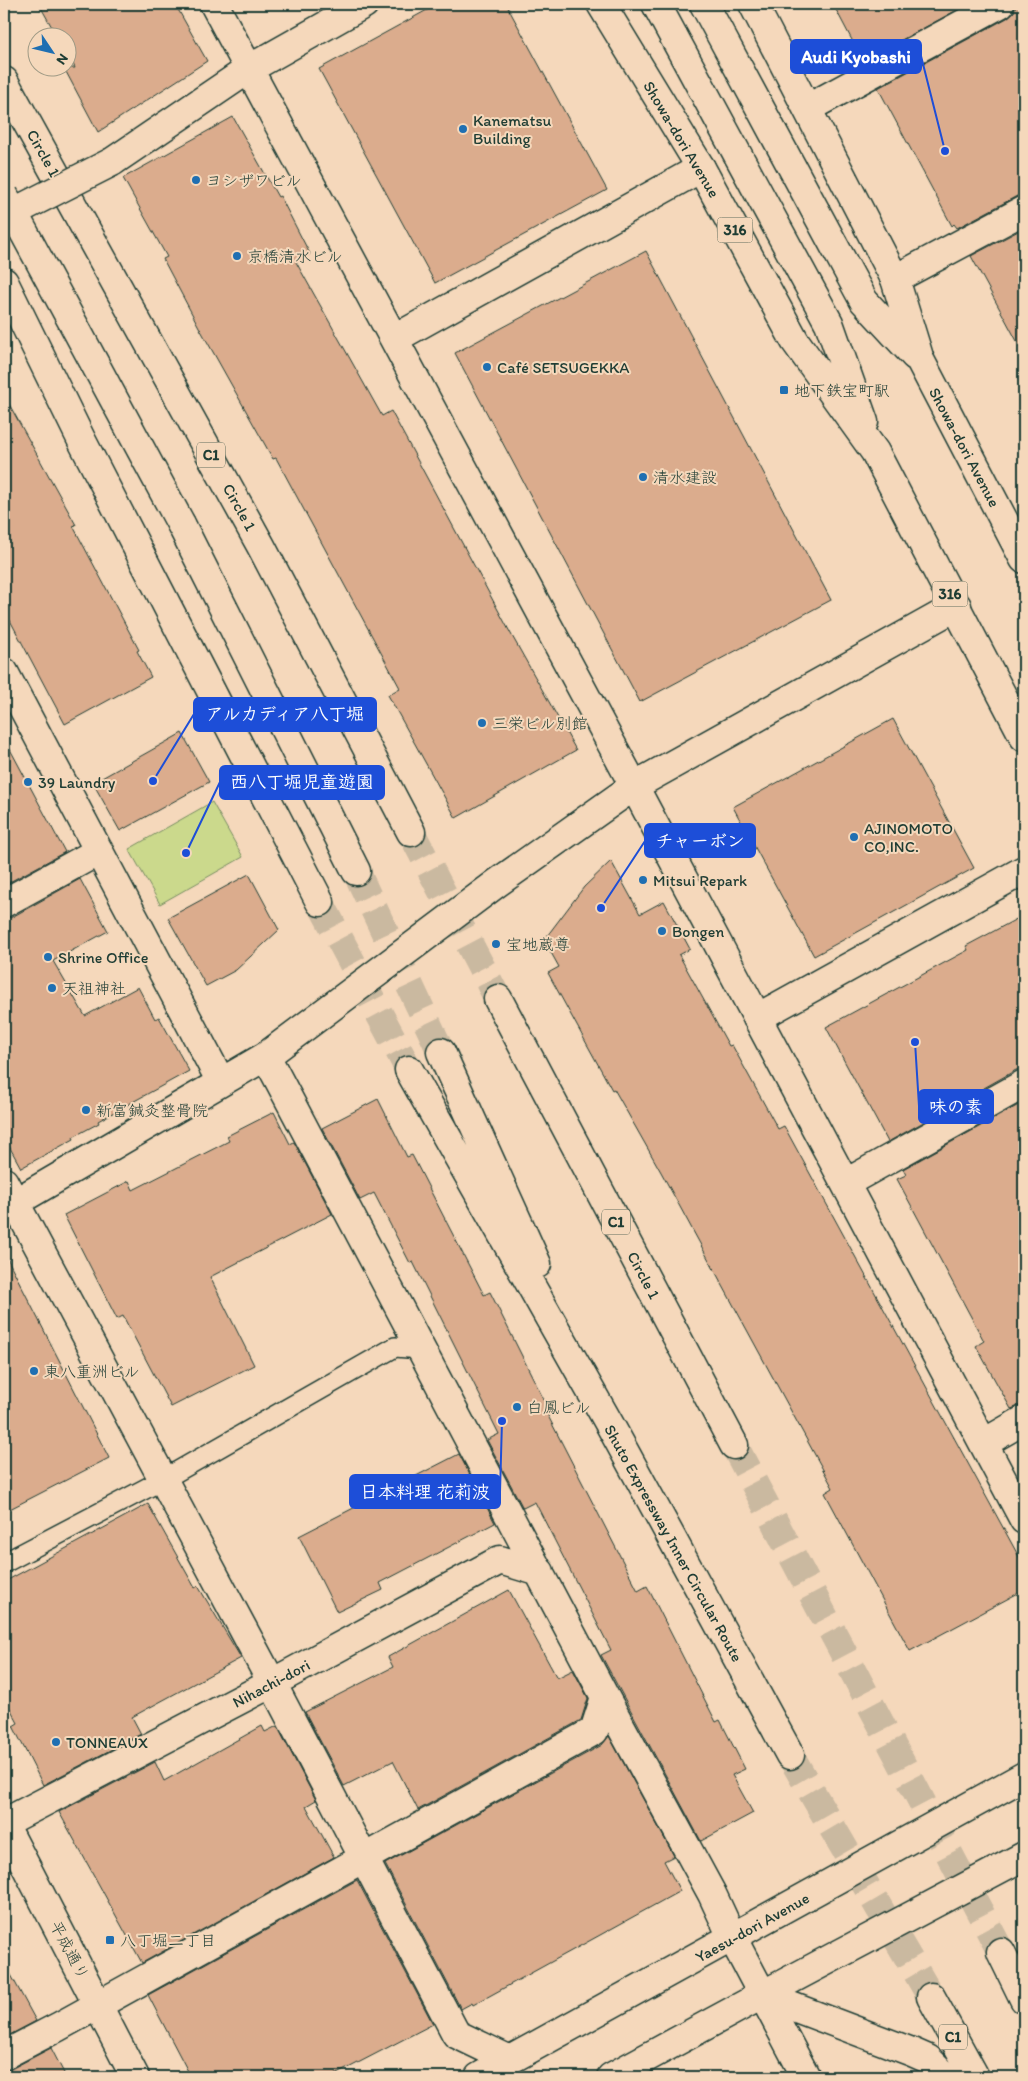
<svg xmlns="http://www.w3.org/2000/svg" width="1028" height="2081" font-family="Itim,'Klee One',sans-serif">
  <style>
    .green { fill: #cbd98c; stroke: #758b60 }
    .building { fill: #dbac8d; stroke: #1f3d34 }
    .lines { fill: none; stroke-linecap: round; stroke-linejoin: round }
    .highway-tunnel { stroke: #cab9a0; stroke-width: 28; stroke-dasharray: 28 14; stroke-linecap: butt }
    .lane-casing { stroke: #1f3d34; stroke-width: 22 }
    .street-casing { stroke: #1f3d34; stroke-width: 31 }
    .secondary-casing { stroke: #1f3d34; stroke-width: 31 }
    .primary-casing { stroke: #1f3d34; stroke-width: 31 }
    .highway-casing { stroke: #1f3d34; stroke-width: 31 }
    .lane { stroke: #f5d8bb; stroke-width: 19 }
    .street { stroke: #f5d8bb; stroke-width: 28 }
    .secondary { stroke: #f5d8bb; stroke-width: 28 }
    .primary { stroke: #f5d8bb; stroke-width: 28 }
    .highway { stroke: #f5d8bb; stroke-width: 28 }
    .street-bridge-casing { stroke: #1f3d34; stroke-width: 31; stroke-linecap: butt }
    .highway-bridge-casing { stroke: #1f3d34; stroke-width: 31; stroke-linecap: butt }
    .street-bridge { stroke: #f5d8bb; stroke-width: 28 }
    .highway-bridge { stroke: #f5d8bb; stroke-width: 28 }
    .poi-dot { fill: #1f6fb2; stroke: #f5d8bb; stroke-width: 2 }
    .labels { text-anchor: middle; stroke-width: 4; stroke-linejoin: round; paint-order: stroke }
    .shield { fill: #f5d8bb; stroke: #5f6c5c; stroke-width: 1 }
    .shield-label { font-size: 15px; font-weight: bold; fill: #1f3d34 }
    .poi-label { font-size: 16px; fill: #1f3d34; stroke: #f5d8bb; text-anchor: start }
    .street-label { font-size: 16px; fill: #1f3d34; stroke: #f5d8bb }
    .leader { fill: none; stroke: #1d4ed8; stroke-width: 2 }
    .callout-dot { fill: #1d4ed8; stroke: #f5d8bb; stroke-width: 2 }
    .callout { fill: #1d4ed8; stroke: #1d4ed8; stroke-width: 2 }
    .callout-label { font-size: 18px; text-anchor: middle; font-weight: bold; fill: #fff }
  </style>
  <rect width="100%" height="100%" fill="#f5d8bb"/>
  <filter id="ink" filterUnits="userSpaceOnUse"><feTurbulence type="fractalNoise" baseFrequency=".02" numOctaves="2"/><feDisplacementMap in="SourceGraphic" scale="10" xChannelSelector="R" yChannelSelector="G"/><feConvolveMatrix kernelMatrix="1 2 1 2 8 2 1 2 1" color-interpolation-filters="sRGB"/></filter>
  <g filter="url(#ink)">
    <path class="green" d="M212 802 243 857 160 904 129 849Z"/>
    <path class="building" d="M39 4H175L207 61 98 132 64 68H75L68 54V38H58Z
      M438 4H506L607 190 435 283 319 69Z
      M833 4H968L863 61Z
      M1016 4H1024V194L1017 196 957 228 954 224 952 226 878 88 1007 18 1014 12Z
      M233 117 278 197 280 196 310 254 296 262 382 416 391 411 511 634 576 750 456 818 388 695 400 688 276 458 273 459 199 327 163 259 167 257 123 178Z
      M1024 228V354L971 256Z
      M646 251 831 600 640 702 455 353Z
      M4 395 76 525 73 526 139 650 137 651 151 677 65 724 4 609Z
      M893 719 974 868 814 956 733 807Z
      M182 733 209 782 120 831 93 783Z
      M4 738 65 852 4 885Z
      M611 861 640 914 664 901 690 949 679 955 729 1046 732 1045 778 1129 784 1126 1024 1566V1590L910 1651 825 1493 833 1488 661 1172 614 1089 612 1090 548 973 559 967 544 940 584 887Z
      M249 874 279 930 236 970 206 986 168 918Z
      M80 879 108 931 53 961 85 1016 138 987 155 1019 159 1017 189 1071 98 1121 99 1123 73 1137 74 1139 21 1168 4 1137V919L12 917Z
      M1024 915V1068L1016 1070 888 1142 826 1027 968 950 966 946Z
      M378 1099 407 1157 412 1155 484 1295 490 1292 548 1408 545 1410 638 1591 647 1586 716 1722 720 1720 745 1769 732 1775 753 1813 701 1841 601 1655 611 1650 535 1502 523 1508 487 1440 499 1434 413 1262 410 1263 374 1193 360 1200 322 1128Z
      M1024 1102V1404L1011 1409 976 1346 984 1341 897 1179 906 1175 903 1169Z
      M274 1112 290 1144 294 1142 332 1214 210 1277 254 1365 171 1407 123 1316 117 1319 64 1215 129 1181 133 1190 229 1141 227 1136Z
      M4 1252 109 1458 4 1512Z
      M459 1454 495 1523 380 1583 383 1590 337 1612 299 1536Z
      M148 1504 195 1588 198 1586 241 1658 132 1717 141 1734 43 1785 13 1726 18 1723 4 1697V1582Z
      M509 1590 557 1678 573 1670 588 1698 581 1720 418 1810 393 1761 344 1786 305 1712 393 1667 388 1657Z
      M262 1726 265 1732 277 1726 316 1800 306 1806 334 1857 142 1963 59 1812 155 1762 164 1781Z
      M609 1736 674 1856 664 1861 680 1891 473 2005 472 2003 461 2009 385 1864 602 1745Z
      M357 1880 433 2024 331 2077H191L148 1995Z
      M4 1962 36 2021 4 2038Z
      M51 2048 66 2077H4V2071L11 2069Z"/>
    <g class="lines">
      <path class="highway-tunnel" d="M411 832 498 999
        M356 871 441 1052
        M320 902 409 1070
        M734 1445 1001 1952
        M790 1755 931 1997"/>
      <g class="lane-casing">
        <path id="lane" d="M4 1563 164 1479 395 1347 421 1349"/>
      </g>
      <g class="street-casing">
        <path id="street" d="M214 4 634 786 1024 1520
          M808 108 1000 4
          M112 162 249 69 364 4
          M895 279 1024 210
          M394 339 701 168
          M4 672 221 1082
          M4 903 99 851
          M757 1018 1024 870
          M266 1056 605 1697 712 1894 732 1937 806 2077
          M4 1182 272 1683 456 2034 510 2060
          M846 1183 1024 1084
          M4 1209 266 1056 497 883 634 786
          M984 1443 1024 1420
          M4 1823 272 1683 500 1560 540 1572
          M4 2055 58 2027 594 1731 605 1697"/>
      </g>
      <g class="secondary-casing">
        <path id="secondary" d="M634 786 957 606
          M4 1824 135 2077
          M479 2077 1024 1776
          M611 2077 762 1995 1024 1856"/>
      </g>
      <g class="primary-casing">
        <path id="primary" d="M601 4 701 168 795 341 875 452 1024 737
          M656 4 829 323 864 422
          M704 4 864 301 915 356
          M753 4 895 279 920 360 1024 559"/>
      </g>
      <g class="highway-casing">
        <path id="highway" d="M4 81 261 546 411 832
          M4 282 82 441 320 902
          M181 524 356 871
          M498 999 734 1445
          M441 1052 537 1264
          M409 1070 610 1425 790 1755
          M1001 1952 1024 1999
          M762 1995 912 2052 928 2059 946 2077
          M931 1997 975 2077"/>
      </g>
      <use href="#lane" class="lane"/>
      <use href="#street" class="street"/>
      <use href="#secondary" class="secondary"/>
      <use href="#primary" class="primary"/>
      <use href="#highway" class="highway"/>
      <g class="street-bridge-casing">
        <path id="street-bridge" d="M4 217 112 162"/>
      </g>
      <g class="highway-bridge-casing">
        <path id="highway-bridge" d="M4 195 181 524"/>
      </g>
      <use href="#street-bridge" class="street-bridge"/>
      <use href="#highway-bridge" class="highway-bridge"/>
    </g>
  </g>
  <g class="poi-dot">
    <circle cx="463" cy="129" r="5"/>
    <circle cx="196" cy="180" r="5"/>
    <circle cx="237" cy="256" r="5"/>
    <circle cx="487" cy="367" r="5"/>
    <rect x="779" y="385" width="10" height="10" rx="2.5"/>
    <circle cx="643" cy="477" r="5"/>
    <circle cx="482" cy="723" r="5"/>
    <circle cx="28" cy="782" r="5"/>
    <circle cx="854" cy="837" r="5"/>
    <circle cx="643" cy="880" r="5"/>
    <circle cx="662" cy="931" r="5"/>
    <circle cx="496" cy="944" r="5"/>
    <circle cx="48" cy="957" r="5"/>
    <circle cx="52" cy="988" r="5"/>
    <circle cx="86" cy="1110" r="5"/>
    <circle cx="34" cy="1371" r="5"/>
    <circle cx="517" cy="1407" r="5"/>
    <circle cx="56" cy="1742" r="5"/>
    <rect x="105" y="1935" width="10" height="10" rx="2.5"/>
  </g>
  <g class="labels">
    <g class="shield">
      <rect x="717.5" y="217.5" width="35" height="25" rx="4"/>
      <rect x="197" y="442.5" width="28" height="25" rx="4"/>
      <rect x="932.5" y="581.5" width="35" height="25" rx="4"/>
      <rect x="602" y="1209.5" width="28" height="25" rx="4"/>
      <rect x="939" y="2024.5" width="28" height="25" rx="4"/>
    </g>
    <g class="shield-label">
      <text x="735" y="235">316</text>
      <text x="211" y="460">C1</text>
      <text x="950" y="599">316</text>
      <text x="616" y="1227">C1</text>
      <text x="953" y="2042">C1</text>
    </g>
    <g class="poi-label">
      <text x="473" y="126">Kanematsu<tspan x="473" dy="18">Building</tspan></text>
      <text x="206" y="186">ヨシザワビル</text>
      <text x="247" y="262">京橋清水ビル</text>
      <text x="497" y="373">Café SETSUGEKKA</text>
      <text x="794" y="396">地下鉄宝町駅</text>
      <text x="653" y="483">清水建設</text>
      <text x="492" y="729">三栄ビル別館</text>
      <text x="38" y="788">39 Laundry</text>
      <text x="864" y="834">AJINOMOTO<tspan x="864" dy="18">CO,INC.</tspan></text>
      <text x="653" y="886">Mitsui Repark</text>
      <text x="672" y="937">Bongen</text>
      <text x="506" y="950">宝地蔵尊</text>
      <text x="58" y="963">Shrine Office</text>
      <text x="62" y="994">天祖神社</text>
      <text x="96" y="1116">新富鍼灸整骨院</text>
      <text x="44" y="1377">東八重洲ビル</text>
      <text x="527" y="1413">白鳳ビル</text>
      <text x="66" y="1748">TONNEAUX</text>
      <text x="120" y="1946">八丁堀二丁目</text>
    </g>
    <g class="street-label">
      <text transform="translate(682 139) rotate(59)" y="6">Showa-dori Avenue</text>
      <text transform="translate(44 153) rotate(61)" y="6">Circle 1</text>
      <text transform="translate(965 447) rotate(62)" y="6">Showa-dori Avenue</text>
      <text transform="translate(240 507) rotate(61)" y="6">Circle 1</text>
      <text transform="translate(644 1275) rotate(62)" y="6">Circle 1</text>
      <text transform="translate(674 1543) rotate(61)" y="6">Shuto Expressway Inner Circular Route</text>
      <text transform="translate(271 1683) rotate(-28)" y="6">Nihachi-dori</text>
      <text transform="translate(752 1927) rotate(-29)" y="6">Yaesu-dori Avenue</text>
      <text transform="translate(70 1950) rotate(62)" y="6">平成通り</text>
    </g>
  </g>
  <path class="leader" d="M945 151L921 56M153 781L194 714M186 853L220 782M601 908L645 841M915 1042L919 1106M502 1421L500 1492"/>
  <g class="callout-dot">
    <circle cx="945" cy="151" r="5"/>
    <circle cx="153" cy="781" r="5"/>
    <circle cx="186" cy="853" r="5"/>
    <circle cx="601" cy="908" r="5"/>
    <circle cx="915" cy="1042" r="5"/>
    <circle cx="502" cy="1421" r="5"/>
  </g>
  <g class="callout">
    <rect x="791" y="40" width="130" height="33" rx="5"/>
    <rect x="194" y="698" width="182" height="33" rx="5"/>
    <rect x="220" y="766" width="164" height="33" rx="5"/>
    <rect x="645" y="824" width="110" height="33" rx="5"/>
    <rect x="919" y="1090" width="74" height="33" rx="5"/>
    <rect x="350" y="1475" width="150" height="33" rx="5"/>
  </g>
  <g class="callout-label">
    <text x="856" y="63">Audi Kyobashi</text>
    <text x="285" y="720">アルカディア八丁堀</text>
    <text x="302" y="788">西八丁堀児童遊園</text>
    <text x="700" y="847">チャーボン</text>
    <text x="956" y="1113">味の素</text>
    <text x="425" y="1498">日本料理 花莉波</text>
  </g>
  <rect width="1028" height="2081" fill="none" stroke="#f5d8bb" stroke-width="20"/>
  <rect x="10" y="10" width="1008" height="2061" fill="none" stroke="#1f3d34" stroke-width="2" filter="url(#ink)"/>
  <g transform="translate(52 52) rotate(125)"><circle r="24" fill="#f5d8bb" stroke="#9f9a85"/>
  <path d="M0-4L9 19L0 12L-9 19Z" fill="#1f6fb2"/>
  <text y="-8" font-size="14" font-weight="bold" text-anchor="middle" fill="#1f3d34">N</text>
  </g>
</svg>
